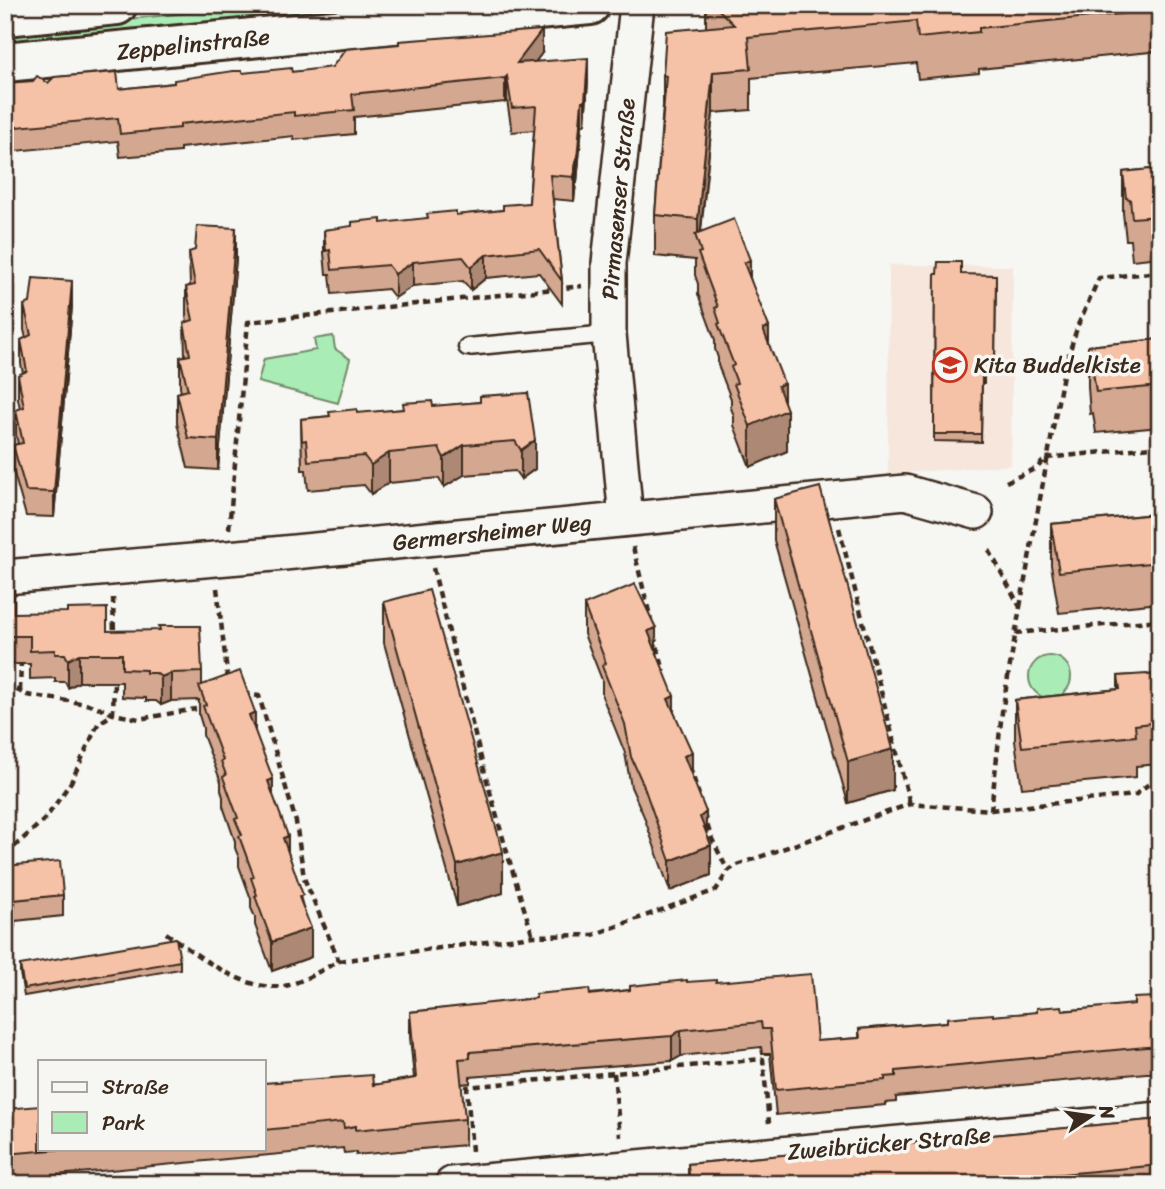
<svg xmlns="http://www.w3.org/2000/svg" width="1165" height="1189" font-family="Sriracha,sans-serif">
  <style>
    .built { fill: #f6e6dc }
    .green { fill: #aaecb5; stroke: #728b6a; stroke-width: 2 }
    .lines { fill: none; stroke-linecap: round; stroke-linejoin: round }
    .lane-casing { stroke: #3b2a1e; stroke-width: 21 }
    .street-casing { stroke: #3b2a1e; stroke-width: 38 }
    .secondary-casing { stroke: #3b2a1e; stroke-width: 44 }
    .path { stroke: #3b2a1e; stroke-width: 4.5; stroke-dasharray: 7 5; stroke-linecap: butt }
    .lane { stroke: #f6f6f2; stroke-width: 16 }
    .street { stroke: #f6f6f2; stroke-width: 33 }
    .secondary { stroke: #f6f6f2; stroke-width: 38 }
    .wall { fill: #d4a790; stroke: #3b2a1e; stroke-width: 2 }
    .shaded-wall { fill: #ac8875; stroke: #3b2a1e; stroke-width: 2 }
    .building { fill: #f6c2a7; stroke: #3b2a1e; stroke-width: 2 }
    .labels { text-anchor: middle; stroke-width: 7; stroke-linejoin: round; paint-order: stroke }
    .street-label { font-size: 23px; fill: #3b2a1e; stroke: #f6f6f2 }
    .poi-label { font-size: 23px; fill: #3b2a1e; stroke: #f6f6f2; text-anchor: start }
  </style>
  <rect width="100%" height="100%" fill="#f6f6f2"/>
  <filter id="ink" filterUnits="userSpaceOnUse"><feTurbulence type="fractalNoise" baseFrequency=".0143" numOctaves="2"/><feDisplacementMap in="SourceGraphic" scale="14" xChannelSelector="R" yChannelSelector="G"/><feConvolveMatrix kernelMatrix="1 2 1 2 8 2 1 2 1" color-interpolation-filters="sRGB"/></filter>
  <g filter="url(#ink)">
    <path class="built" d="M889 265 1013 266 1011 465 888 474Z"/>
    <path class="green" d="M265 5H418L5 46V32Z
      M333 336 335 349 350 359 338 403 258 382 264 359 316 350 314 339Z
      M1029 677a21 21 0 1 1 42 0a21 21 0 1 1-42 0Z"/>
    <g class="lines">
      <g class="lane-casing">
        <path id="lane" d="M467 347 609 334"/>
      </g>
      <g class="street-casing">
        <path id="street" d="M626 519 609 334V263L637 5
          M5 577 274 554 905 492 976 512
          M452 1184 1160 1119"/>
      </g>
      <g class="secondary-casing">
        <path id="secondary" d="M5 16 117 5
          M5 62 590 5"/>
      </g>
      <path class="path" d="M1006 482 1037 468 1046 458 1160 446
        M839 528 910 804
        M229 529 248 322 582 286
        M633 547 651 620
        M989 550 1020 607 1002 712 991 810
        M433 568C464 691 493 815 533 936
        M217 588 228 681
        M113 598 114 635
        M1020 607 1064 369 1078 325 1099 278 1160 272
        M1015 633 1160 620
        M654 635 664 671
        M5 684 27 695 75 702 95 706 113 714 139 719 196 709
        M20 691 21 662
        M690 767 699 795
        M704 814 711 837 728 871
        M5 855 46 818 71 782 98 724 113 714 114 681
        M166 933C198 955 248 996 289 985 306 980 323 969 339 961L304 878 296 822 259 696 244 694
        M339 961 533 936 593 935 716 890 728 871 737 865 910 804 991 810 1135 795 1150 783 1160 782
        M614 1073 620 1137
        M472 1151 467 1087 763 1059 769 1123"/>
      <use href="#lane" class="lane"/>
      <use href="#street" class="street"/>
      <use href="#secondary" class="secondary"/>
    </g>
    <path class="wall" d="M706 5H1160V51L979 69V73L918 79 916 63 751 78V110L713 113 701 232 750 278 784 401 787 451 750 467 734 425V416L731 408V399L718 365V358L715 349V340L698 294V284L695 275V260L655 256V215L663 105V75L706 27Z
      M542 53 536 61 588 81 585 124 582 125 577 183H576L574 201 553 199 562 281V304L539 273 486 278 471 290 463 281 413 286 395 298 388 289 332 294 330 274H326L324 253V230L503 210 529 203 534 130 512 132 507 100 505 102 354 117V134L294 140V136L180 148V152L120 157 118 141 5 152V83H48L119 89 174 83 243 73 292 72Z
      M1160 168V257L1132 260 1130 240H1126L1123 213V172Z
      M189 252 236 258 218 470 188 468 177 423V393L181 392 180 387V357L185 356 184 323 187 322 186 317V287L190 286Z
      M935 274H961L995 363 984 366V383H982L981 442 934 441Z
      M24 305 72 306 54 517 26 516 13 470V445L18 444 16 435V410L20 408 18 399V375L23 373 21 364V340L26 338 24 330Z
      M1160 339V427L1096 433 1093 413 1090 414 1088 387V346Z
      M528 393 535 469 521 479 515 471 464 475 444 487 439 478 389 483 371 494 364 485 308 490 306 470H302L301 419 480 402Z
      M774 499 893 790 848 803 774 540Z
      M1160 500V603L1059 613 1051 565V524L1155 514V501Z
      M5 590 14 613 107 631 202 672V685L255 732 303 907 311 957 272 971 255 925V917L251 908V899L239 866V858L235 848V841L223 806V797L221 790V782L203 735V728L199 715V700L171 701 161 705 156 701H146V698L122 697V682H79L68 688 65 682H55V678L30 679V664H5Z
      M384 602 503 893 457 906 384 643Z
      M584 605 656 650 674 713 706 832 711 875 670 891 643 814 631 787 625 753 602 696V680L584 634Z
      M1160 674V764L1136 766V777L1022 788 1015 741V700L1118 689V676Z
      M5 866 63 895V916L15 921V927L5 928Z
      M180 961V969L24 996 20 973V965Z
      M687 982H716L817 1041 859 1038V1029L947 1022 993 1016 1160 1003V1073H1146L896 1097V1102L885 1103V1105L776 1115 770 1054H762L761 1047 681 1056 672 1061 470 1077V1083L461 1084 465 1119V1145L356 1155V1152L344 1153 343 1148 5 1180V1109L40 1149H264V1083L373 1085 414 1078 410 1037V1012L630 990Z
      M1160 1119V1184H688V1164Z"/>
    <path class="shaded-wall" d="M542 30V53L517 86V63Z
      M588 58V81L585 124V101Z
      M713 72V113L699 246 698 242V219Z
      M507 76V100L505 102V78Z
      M582 101V125L577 183V160Z
      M576 159V183L574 201V177Z
      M236 228V258L218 470V440Z
      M486 255V278L471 290V267Z
      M750 260V301L744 263Z
      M413 262V286L395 298V274Z
      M996 275 995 363 984 366V358Z
      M72 281V306L54 517V492Z
      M769 327V368L763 329Z
      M784 383V411L787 410V451L750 467V426L778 386Z
      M535 440V469L521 479V450Z
      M464 445V475L444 487V458Z
      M389 453V483L371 494V465Z
      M656 628V658L648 631Z
      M79 654V682L68 688V660Z
      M171 673V701L161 705V677Z
      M674 696V725L668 699Z
      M255 712V742L249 715Z
      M893 749V790L848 803V762Z
      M692 752V781L684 756Z
      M273 779V809L268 781Z
      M706 812V841L700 817Z
      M288 836V866L283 838Z
      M711 845V875L670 891V861Z
      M503 852V893L457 906V865Z
      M311 928V957L272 971V942Z
      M681 1030V1056L672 1061V1036Z"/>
    <path class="building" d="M714 5H1160V10L979 28V32L918 38 916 21 748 37 751 69 713 72 698 219 655 215 666 76 663 75 666 31 734 25Z
      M542 30 517 63 588 58 585 101H582L577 160 576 159 574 177 550 175 562 281 539 249 486 255 471 267 463 257 413 262 395 274 388 265 332 270 330 250 326 251 324 230 352 226V222L381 219V223L428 218 427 214 456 211V215L503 210V205L529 203 536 106 512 108 507 76 505 78 352 94 354 110 294 116V112L180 124V128L120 134 118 118 5 128V83L33 81 37 76 48 83 54 77 117 72 119 89 174 83V80L233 71H242L243 73 291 68 292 72 332 67 346 49 399 44V41Z
      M1160 168V216L1132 218 1130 199 1126 198 1123 172Z
      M734 219 750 260 744 263 769 327 763 329 784 383 778 386 787 410 750 426 734 384 737 383 731 367 734 365 718 324 720 323 715 308 718 307 698 253 701 252 695 234Z
      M197 226 236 228 218 440 188 438 177 393 188 390 180 357 190 355 184 323 193 320 186 287 195 285 189 252 195 250Z
      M938 262H961V274L996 275 995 356 984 358V375H982L981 434H934L935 274H937Z
      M33 278 72 281 54 492 26 491 13 445 23 443 16 410 24 407 18 375 27 371 21 340 31 335 24 305 30 303Z
      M1160 339V386L1096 392 1093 372 1090 373 1088 346Z
      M528 393 535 440 521 450 515 441 464 445 444 458 439 448 389 453 371 465 364 456 308 461 306 440 302 441 301 419 330 416 329 412 357 409V413L404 409 403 403 432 401 433 406 480 402V396Z
      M820 487 893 749 848 762 774 499Z
      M1160 500V562L1059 572 1051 524 1156 514 1155 501Z
      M635 584 656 628 648 631 674 696 668 699 692 752 684 756 706 812 700 817 711 845 670 861 643 784 631 757 625 724 602 666 606 663 584 605Z
      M5 590H14V613L67 612V609L107 608V631L160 630 159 626H200L202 672 171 673 161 677 156 673H146V670L122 669V654H79L68 660 65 654H55V650L30 651V636H5Z
      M429 590 503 852 457 865 384 602Z
      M240 671 255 712 249 715 273 779 268 781 288 836 283 838 303 895 299 897 311 928 272 942 255 896 257 895 251 878 254 877 239 836 242 835 235 819 238 818 223 777 226 775 221 761 223 760 203 706 206 705 199 686Z
      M1147 674 1148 675 1160 674V722L1135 725 1136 736 1022 747 1015 700 1120 689 1118 676Z
      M60 861 63 895 14 900 15 906 5 907V866Z
      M176 938 180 961 24 989 20 965Z
      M811 974 817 1041 860 1038 859 1029 947 1022V1018L967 1016 993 1014V1016L1037 1012V1008L1062 1006 1063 1011 1134 1004V998L1156 997V1003H1160V1047H1146L896 1071V1076L885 1077V1080L776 1090 770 1029H762L761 1022 681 1030 672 1036 470 1052V1058L459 1059 465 1119 356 1130V1126L344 1128 343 1122 264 1130V1083L372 1075 373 1085 416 1078 410 1012 536 998V994L589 989 590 995 630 990V986L687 980V982L716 980V982Z
      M40 1106V1149H65L5 1154V1109Z
      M1160 1119V1165L952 1184H690L688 1164Z"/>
  </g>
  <defs>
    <g id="school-ring" transform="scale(1.75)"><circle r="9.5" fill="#f6f6f2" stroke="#c8321e" stroke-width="1.5"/><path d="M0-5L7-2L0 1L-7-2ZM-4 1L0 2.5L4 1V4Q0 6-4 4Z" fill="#c8321e"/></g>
  </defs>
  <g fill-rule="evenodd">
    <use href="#school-ring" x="950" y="365"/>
  </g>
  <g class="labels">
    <g class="street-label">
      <text transform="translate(193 44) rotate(-6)" y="8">Zeppelinstraße</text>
      <text transform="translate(618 199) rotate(-85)" y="8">Pirmasenser Straße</text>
      <text transform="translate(492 532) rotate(-6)" y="8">Germersheimer Weg</text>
      <text transform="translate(889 1143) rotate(-5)" y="8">Zweibrücker Straße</text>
    </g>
    <g class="poi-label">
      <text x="974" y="373">Kita Buddelkiste</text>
    </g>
  </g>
  <rect width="1165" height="1189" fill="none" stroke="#f6f6f2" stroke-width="28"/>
  <rect x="14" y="14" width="1137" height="1161" fill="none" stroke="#3b2a1e" stroke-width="2.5" filter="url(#ink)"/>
  <rect x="38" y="1060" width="228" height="91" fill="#f6f6f2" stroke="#aba49d" stroke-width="2"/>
  <rect x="52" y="1082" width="35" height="10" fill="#f6f6f2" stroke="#aba49d" stroke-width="2"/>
  <text x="102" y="1094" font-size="21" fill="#3b2a1e">Straße</text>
  <rect x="52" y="1112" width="35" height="21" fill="#aaecb5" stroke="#aba49d" stroke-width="2"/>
  <text x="102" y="1130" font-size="21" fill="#3b2a1e">Park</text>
  <g transform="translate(1091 1116) rotate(77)" stroke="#f6f6f2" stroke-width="5" paint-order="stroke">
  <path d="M0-5L12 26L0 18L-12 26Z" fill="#3b2a1e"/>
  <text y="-10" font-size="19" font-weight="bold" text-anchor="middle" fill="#3b2a1e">N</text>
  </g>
</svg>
